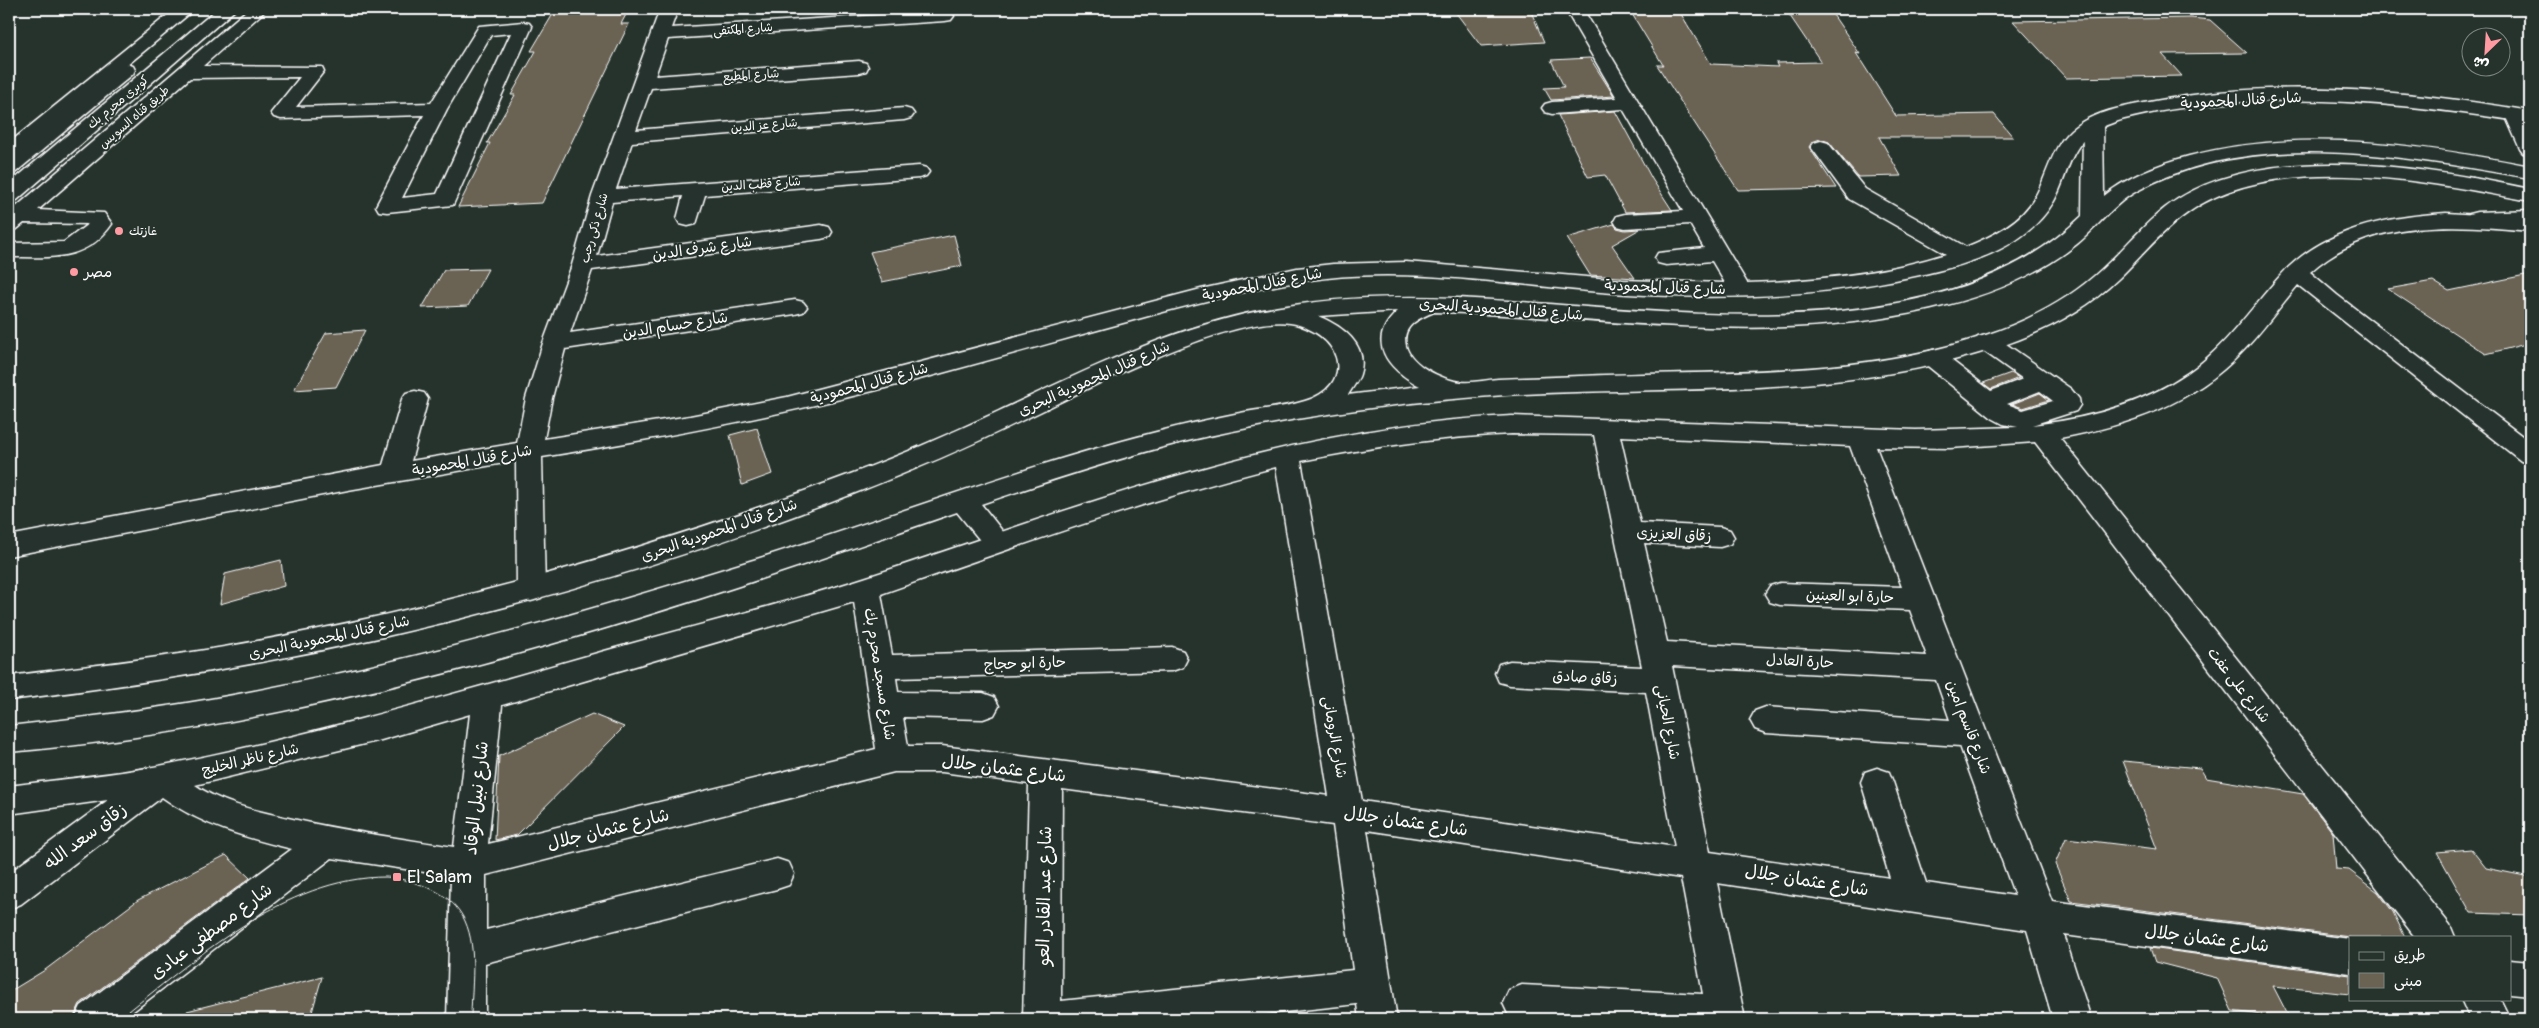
<svg xmlns="http://www.w3.org/2000/svg" width="2539" height="1028" font-family="Pangolin,'Playpen Sans Arabic',sans-serif">
  <style>
    .building { fill: #6a6252; stroke: #fff }
    .lines { fill: none; stroke-linecap: round; stroke-linejoin: round }
    .minor-casing { stroke: #fff; stroke-width: 3 }
    .major-casing { stroke: #fff; stroke-width: 3 }
    .highway-casing { stroke: #fff; stroke-width: 3 }
    .minor { fill: #26332d; fill-rule: evenodd }
    .major { fill: #26332d; fill-rule: evenodd }
    .highway { fill: #26332d; fill-rule: evenodd }
    .tram { stroke: #fff; stroke-width: 1 }
    .poi-dot { fill: #ff9aa2; stroke: #26332d; stroke-width: 2 }
    .labels { text-anchor: middle; stroke-width: 4; stroke-linejoin: round; paint-order: stroke }
    .far-street-label { font-size: 12px; fill: #fff; stroke: #26332d }
    .far-poi-label { font-size: 12px; fill: #fff; stroke: #26332d; text-anchor: start }
    .street-label { font-size: 15px; fill: #fff; stroke: #26332d }
    .poi-label { font-size: 15px; fill: #fff; stroke: #26332d; text-anchor: start }
    .near-street-label { font-size: 18px; fill: #fff; stroke: #26332d }
    .near-poi-label { font-size: 18px; fill: #fff; stroke: #26332d; text-anchor: start }
  </style>
  <rect width="100%" height="100%" fill="#26332d"/>
  <filter id="ink" filterUnits="userSpaceOnUse"><feTurbulence type="fractalNoise" baseFrequency=".02" numOctaves="2"/><feDisplacementMap in="SourceGraphic" scale="10" xChannelSelector="R" yChannelSelector="G"/><feConvolveMatrix kernelMatrix="1 2 1 2 8 2 1 2 1" color-interpolation-filters="sRGB"/></filter>
  <g filter="url(#ink)">
    <path class="building" d="M556 9H629L621 24H629L542 203 458 207 490 143H487L515 95H511L536 51H531Z
      M1453 9H1530L1544 42 1481 46Z
      M1629 9H1678L1711 64 1778 67 1776 63 1821 62 1786 10 1829 9 1860 54 1856 53 1896 116 1994 114 2013 137H1879L1901 176 1858 177 1829 142 1820 139 1812 142 1809 147 1836 188 1738 190 1657 65H1663Z
      M2191 18 2210 20 2247 53 2162 54 2182 76 2066 78 2013 21Z
      M1590 58 1614 96 1551 100 1544 88 1564 87 1551 60Z
      M1615 111 1652 179 1672 210 1625 212 1605 175 1588 177 1558 115Z
      M1614 224 1617 228 1625 230 1640 229 1612 245 1635 278 1590 275 1567 238Z
      M954 235 962 266 882 282 870 252Z
      M488 269 468 306 422 308 444 270Z
      M2530 274V343L2486 354 2388 289 2433 281 2449 291Z
      M365 330 336 387 294 390 326 333Z
      M2011 373 2019 378 1991 389 1983 383Z
      M2040 393 2049 400 2023 408 2012 404Z
      M757 428 772 474 742 485 730 435Z
      M281 560 284 586 220 604 225 574Z
      M592 714 624 727 517 835 495 840 499 756Z
      M2123 761 2200 768 2206 778 2303 794 2333 833 2336 869 2349 870 2378 892 2393 912 2405 937H2350L2071 901 2055 864 2066 838 2157 849Z
      M2471 849 2486 868 2530 877V915L2471 913 2437 852Z
      M226 855 250 878 80 1004 73 1019H9V992L45 970 138 900Z
      M2150 948 2350 975V994L2273 986 2290 1019 2232 1011 2217 978 2155 962Z
      M322 977 310 1019H188L187 1011Z"/>
    <g class="lines">
      <g class="minor-casing">
        <path id="minor" d="M175 9H195L16 157 9 159V143Z
          M248 9H267L203 66 322 67 324 71 296 107 431 103 479 26 523 22 529 23 532 27 453 205 387 212 379 211 376 206 424 115 281 119 274 117 271 113 300 77 190 78 38 210 104 213 112 224C86 262 50 257 9 257V243L64 242 88 224 24 223 17 229 9 231V213ZM511 33 437 194 402 198 447 109 491 35Z
          M660 9H678L671 28 945 11 951 12 954 16 951 20 945 21 668 39 655 76 859 61 866 63 868 67 866 71 859 73 651 88 636 130 904 108 911 110 914 114 911 118 904 120 632 142 616 189 919 166 926 168 929 172 926 176 919 178 705 195 696 224 688 226 680 224 677 219 683 196 612 202 597 256 821 225 829 227 832 232 829 237 821 239 592 270 570 333 795 300 803 302 807 307 803 312 795 314 565 349 552 398 544 439 690 416 787 397 1201 289 1297 268 1333 264 1406 262 1622 280 1725 283 1712 261 1666 265 1658 263 1655 258 1658 253 1704 248 1690 224 1625 228 1617 226 1614 221 1617 216 1625 214 1683 211 1623 109 1552 114 1545 112 1542 108 1545 104 1552 102 1617 98 1565 9H1583L1747 283C1813 281 1883 274 1946 254L1849 199 1811 147 1814 143 1821 141 1828 143 1865 189 1966 247C1991 237 2022 222 2035 197 2049 173 2052 143 2076 126 2098 110 2129 106 2155 101 2279 78 2406 90 2530 111V123C2406 103 2280 90 2156 112 2133 117 2106 121 2087 137 2069 152 2066 180 2054 201 2022 256 1947 270 1890 281 1790 300 1689 300 1588 291 1501 283 1414 269 1327 278 1271 284 1217 298 1163 312 1086 333 1009 355 931 376 803 411 674 436 542 457L545 590 541 598 531 601 521 598 517 590 516 461 348 490 9 556V536L383 465 402 399 406 393 415 391 424 393 428 399 411 461 517 443 526 398 543 343 572 265 592 196Z
          M2446 213 2530 218V231C2456 224 2370 217 2310 272L2337 295 2530 442V464L2521 461 2298 285C2279 307 2263 331 2242 352 2193 404 2129 425 2060 438L2450 925 2455 937H2415L2035 442 1950 448 1876 447 2052 901 2350 939V973L2064 935 2091 1019H2053L2027 930 1717 883 1745 1019H1518L1509 1016 1503 1003 1509 990 1522 985 1703 994 1681 878 1367 830 1397 1019H1359L1357 1004 1221 1019H1023L1029 784 942 772H894L486 875V930L777 859 789 863 794 874 789 885 777 889 485 963V1019H447L451 876 332 858 123 1019H75L81 1006 292 849C247 838 200 825 162 797L21 904 9 909V873L108 800 9 814V786C60 779 113 775 164 765 311 736 457 693 601 652 689 627 778 606 864 578 1081 507 1280 426 1512 416L1916 430 2018 427 2003 424 1992 418 1924 363 1921 358 1924 353 1933 350 1942 353 1991 391 2023 379 1978 347 1975 342 1978 337 1987 335 1996 337 2071 389 2079 399 2080 405 2076 411 2032 425C2087 419 2141 405 2188 373 2226 347 2250 309 2281 275 2323 229 2386 217 2446 213ZM2040 391 2053 401 2023 410 2007 404ZM1512 434 1594 435 1642 667 1510 661 1499 664 1495 673 1499 682 1510 685 1646 692 1675 847 1362 801 1301 461C1371 447 1441 437 1512 434ZM1620 436 1850 446 1902 587 1780 583 1770 586 1765 594 1770 602 1780 605 1910 610 1927 656 1667 642 1644 543 1720 547 1730 544 1734 537 1730 530 1720 527 1640 523ZM1276 467 1329 796 942 746H908L903 717 983 719 994 715 999 706 994 697 983 693 898 692 896 678 1172 671 1183 667 1187 659 1183 651 1172 647 892 655 881 594C1012 548 1142 501 1276 467ZM854 602 876 749 488 844 502 705ZM1672 666 1936 680 1950 720 1766 707 1755 711 1750 720 1755 729 1766 733 1960 746 2015 896 1926 883 1893 782 1889 772 1877 768 1865 772 1861 782 1890 878 1710 852ZM470 714 454 847C398 838 343 831 288 818 257 811 222 804 195 785L381 740ZM1062 789 1333 825 1353 970 1061 1001Z
          M2510 960 2530 962V996L2510 994Z
          M2461 999H2500L2510 1019H2470Z"/>
      </g>
      <g class="major-casing">
        <path id="major" d="M2515 109 2522 111 2530 127V155L2523 153 2520 149 2505 115 2508 111Z
          M2093 118 2100 120 2103 124 2104 196C2128 176 2159 164 2189 156 2301 127 2418 144 2530 166V178C2406 157 2254 126 2137 191 2113 204 2097 228 2077 244 2035 278 1983 297 1931 309 1766 347 1601 316 1434 312 1419 318 1401 326 1406 346 1411 365 1442 380 1461 382 1473 383 1486 380 1498 379 1525 378 1553 377 1580 376 1713 370 1855 379 1983 336 2026 322 2069 300 2102 269 2124 249 2142 226 2165 208 2256 138 2426 167 2530 189V201C2430 182 2270 148 2182 217 2158 235 2139 259 2118 279 2085 311 2041 333 1998 347 1840 400 1669 385 1505 395 1397 402 1289 417 1183 442 1115 459 1048 481 981 504L1011 542 1007 549 997 552 987 549 957 512C650 619 335 723 9 752V726C74 719 140 711 205 700 390 668 571 617 750 561 912 511 1069 447 1235 414 1258 409 1283 408 1305 401 1353 386 1345 340 1299 325 1263 313 1185 345 1150 360 1107 378 1065 400 1023 420 968 447 912 471 855 493 583 599 298 667 9 700V676C81 667 153 659 224 647 430 611 633 555 829 482 887 461 944 437 999 411 1095 366 1188 319 1294 305 1347 297 1402 296 1456 298 1645 306 1932 361 2082 216L2083 124 2086 120ZM1398 311C1364 341 1388 369 1420 386L1348 395C1352 388 1358 381 1360 374 1369 345 1342 326 1318 316Z
          M2530 210V222L2477 226 2469 224 2466 219 2469 214 2477 212Z"/>
      </g>
      <g class="highway-casing">
        <path id="highway" d="M217 9H236L17 200 9 201V184Z
          M126 64 133 66 135 70 133 74 16 172 9 174V158L119 66Z"/>
      </g>
      <use href="#minor" class="minor"/>
      <use href="#major" class="major"/>
      <use href="#highway" class="highway"/>
      <path class="tram" d="M119 1019C194 960 285 877 386 877 394 877 404 880 412 882 434 888 455 899 465 921 478 950 471 988 471 1019"/>
    </g>
  </g>
  <g class="poi-dot">
    <circle cx="119" cy="231" r="5"/>
    <circle cx="74" cy="272" r="5"/>
    <rect x="392" y="872" width="10" height="10" rx="2.5"/>
  </g>
  <g class="labels">
    <g class="far-street-label">
      <text transform="translate(743 29) rotate(-4)" y="4">شارع المكتفى</text>
      <text transform="translate(751 75) rotate(-4)" y="4">شارع المطيع</text>
      <text transform="translate(118 102) rotate(-40)" y="4">كوبرى محرم بك</text>
      <text transform="translate(134 117) rotate(-41)" y="4">طريق قناه السويس</text>
      <text transform="translate(764 125) rotate(-5)" y="4">شارع عز الدين</text>
      <text transform="translate(761 184) rotate(-4)" y="4">شارع قطب الدين</text>
      <text transform="translate(594 228) rotate(-74)" y="4">شارع ذكى رجب</text>
    </g>
    <g class="far-poi-label">
      <text x="129" y="235">غازتك</text>
    </g>
    <g class="street-label">
      <text transform="translate(2241 100) rotate(-3)" y="5">شارع قنال المحمودية</text>
      <text transform="translate(702 248) rotate(-8)" y="5">شارع شرف الدين</text>
      <text transform="translate(1262 284) rotate(-11)" y="5">شارع قنال المحمودية</text>
      <text transform="translate(1665 287) rotate(2)" y="5">شارع قنال المحمودية</text>
      <text transform="translate(1501 309) rotate(4)" y="5">شارع قنال المحمودية البحرى</text>
      <text transform="translate(675 325) rotate(-9)" y="5">شارع حسام الدين</text>
      <text transform="translate(1094 378) rotate(-24)" y="5">شارع قنال المحمودية البحرى</text>
      <text transform="translate(869 383) rotate(-15)" y="5">شارع قنال المحمودية</text>
      <text transform="translate(472 460) rotate(-10)" y="5">شارع قنال المحمودية</text>
      <text transform="translate(719 530) rotate(-19)" y="5">شارع قنال المحمودية البحرى</text>
      <text transform="translate(1674 534) rotate(3)" y="5">زقاق العزيزى</text>
      <text transform="translate(1850 596) rotate(2)" y="5">حارة ابو العينين</text>
      <text transform="translate(329 637) rotate(-12)" y="5">شارع قنال المحمودية البحرى</text>
      <text transform="translate(1800 661) rotate(3)" y="5">حارة العادل</text>
      <text transform="translate(1025 663) rotate(-2)" y="5">حارة ابو حجاج</text>
      <text transform="translate(880 674) rotate(81)" y="5">شارع مسجد محرم بك</text>
      <text transform="translate(1585 677) rotate(3)" y="5">زقاق صادق</text>
      <text transform="translate(2239 685) rotate(52)" y="5">شارع على عفت</text>
      <text transform="translate(1668 722) rotate(79)" y="5">شارع الحيانى</text>
      <text transform="translate(1969 727) rotate(69)" y="5">شارع قاسم امين</text>
      <text transform="translate(1335 737) rotate(80)" y="5">شارع الرومانى</text>
      <text transform="translate(250 759) rotate(-13)" y="5">شارع ناظر الخليج</text>
    </g>
    <g class="poi-label">
      <text x="84" y="277">مصر</text>
    </g>
    <g class="near-street-label">
      <text transform="translate(1004 768) rotate(7)" y="6">شارع عثمان جلال</text>
      <text transform="translate(476 798) rotate(-84)" y="6">شارع نبيل الوقاد</text>
      <text transform="translate(1406 821) rotate(8)" y="6">شارع عثمان جلال</text>
      <text transform="translate(608 829) rotate(-14)" y="6">شارع عثمان جلال</text>
      <text transform="translate(85 836) rotate(-37)" y="6">زقاق سعد الله</text>
      <text transform="translate(1807 880) rotate(9)" y="6">شارع عثمان جلال</text>
      <text transform="translate(1044 896) rotate(-89)" y="6">شارع عبد القادر العو</text>
      <text transform="translate(211 931) rotate(-37)" y="6">شارع مصطفى عبادى</text>
      <text transform="translate(2207 938) rotate(7)" y="6">شارع عثمان جلال</text>
    </g>
    <g class="near-poi-label">
      <text x="407" y="883">El Salam</text>
    </g>
  </g>
  <rect width="2539" height="1028" fill="none" stroke="#26332d" stroke-width="30"/>
  <rect x="15" y="15" width="2509" height="998" fill="none" stroke="#fff" stroke-width="2" filter="url(#ink)"/>
  <rect x="2349" y="936" width="162" height="65" fill="#26332d" stroke="#7d8581"/>
  <rect x="2359" y="952" width="25" height="8" fill="#26332d" stroke="#7d8581"/>
  <text x="2394" y="960" font-size="15" fill="#ffffff">طريق</text>
  <rect x="2359" y="973" width="25" height="15" fill="#6a6252" stroke="#7d8581"/>
  <text x="2394" y="986" font-size="15" fill="#ffffff">مبنى</text>
  <g transform="translate(2486 52) rotate(205)"><circle r="24" fill="#26332d" stroke="#7d8581"/>
  <path d="M0-4L9 19L0 12L-9 19Z" fill="#ff9aa2"/>
  <text y="-8" font-size="14" font-weight="bold" text-anchor="middle" fill="#ffffff">ش</text>
  </g>
</svg>
